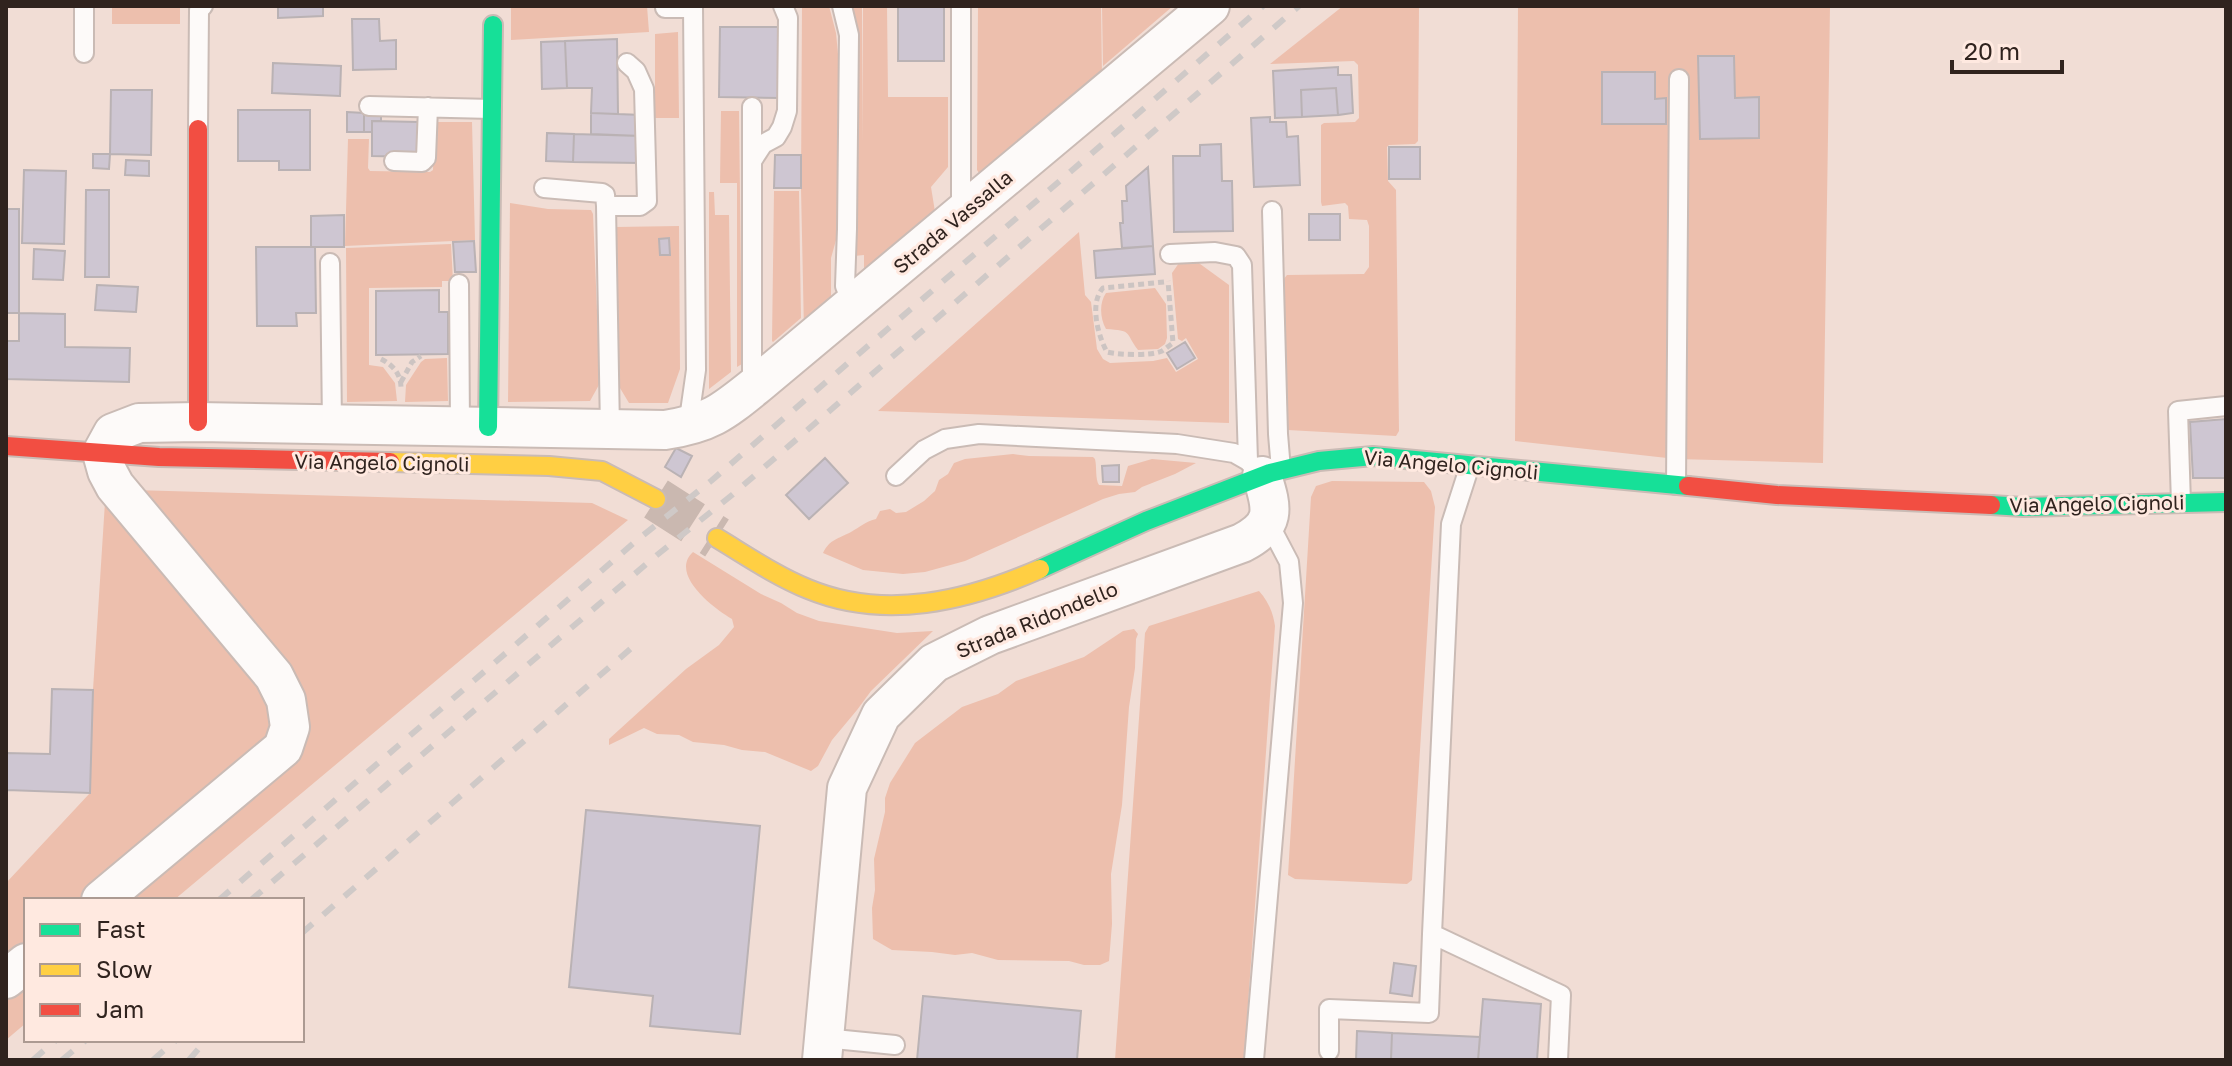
<svg xmlns="http://www.w3.org/2000/svg" width="2232" height="1066" font-family="'Golos Text',sans-serif">
  <style>
    .green { fill: #edbfad }
    .building { fill: #cec6d2; stroke: #bab2b4; stroke-width: 2 }
    .lines { fill: none; stroke-linecap: round; stroke-linejoin: round }
    .secondary-tunnel { stroke: #cab8b0; stroke-width: 44; stroke-dasharray: 44 22; stroke-linecap: butt }
    .lane-casing { stroke: #cabbb5; stroke-width: 22 }
    .street-casing { stroke: #cabbb5; stroke-width: 42 }
    .fast-casing { stroke: #cabbb5; stroke-width: 22 }
    .slow-casing { stroke: #cabbb5; stroke-width: 22 }
    .jam-casing { stroke: #cabbb5; stroke-width: 22 }
    .path { stroke: #ccc4c2; stroke-width: 5; stroke-dasharray: 6 4; stroke-linecap: butt }
    .lane { stroke: #fdfaf9; stroke-width: 18 }
    .street { stroke: #fdfaf9; stroke-width: 38 }
    .fast { stroke: #16e098; stroke-width: 18 }
    .slow { stroke: #ffcf43; stroke-width: 18 }
    .jam { stroke: #f24e42; stroke-width: 18 }
    .rail { stroke: #cfc9c7; stroke-width: 6; stroke-dasharray: 14 14; stroke-linecap: butt }
    .labels { text-anchor: middle; stroke-width: 6; stroke-linejoin: round; paint-order: stroke }
    .street-label { font-size: 20px; fill: #30231e; stroke: #ffe9e0 }
  </style>
  <rect width="100%" height="100%" fill="#f1ddd5"/>
  <path class="green" d="M112 6H180V24H112Z
    M511 6H647L649 32 511 40Z
    M802 6H829L836 33 839 64 838 233 831 258V304L804 331 801 188Z
    M848 6H862L863 144V6H887L888 97H948V167L931 187 936 218 864 281V255L854 256Z
    M978 6H1101L1102 78 983 179 977 170Z
    M1102 6H1173L1103 66Z
    M1343 6H1419L1418 141 1415 144 1389 145 1387 147 1388 181 1396 190 1399 431 1396 436 1288 430 1284 425 1283 280 1287 275 1364 274 1369 267V226L1367 220 1349 219 1348 206 1345 203 1322 206 1321 202V125L1324 123 1355 122 1359 118 1358 65 1354 61 1270 64Z
    M1518 6H1830L1823 463 1676 459 1515 441Z
    M678 32 679 118H655V34Z
    M721 111H739L742 364 737 367V183H720Z
    M434 122H472L475 240 345 246 348 139H369L368 168 370 171 430 172 433 170Z
    M774 191H799L801 318 773 342 772 341Z
    M709 192H714L715 215H729L731 372 709 389Z
    M510 203 548 209 591 210 593 214 600 383 590 401 508 402Z
    M679 226 680 369 668 403H629L617 383 614 229 616 227Z
    M1079 232 1085 295 1091 302 1097 349 1103 359 1110 363 1153 361 1167 358 1176 372 1198 359 1186 338 1182 341 1178 339 1172 273 1179 263 1196 261 1229 285V423L878 411Z
    M451 244 453 281H442V287L369 288V365L383 367 395 383 397 401 347 402 346 248Z
    M1155 288 1166 304 1167 338 1165 344 1158 349 1138 350C1124 331 1133 331 1106 329 1100 318 1099 303 1106 293Z
    M447 358 448 401 405 402 406 385 421 362 425 359Z
    M1013 454 1029 456 1093 457 1095 459C1097 467 1095 479 1099 485L1122 486 1128 466 1152 459 1196 463 1175 474 1142 487 1135 492 1119 494 1103 499 965 561 925 572 903 574 863 570 823 553C830 539 838 539 851 532 860 527 866 521 876 519L880 511 890 509 896 513 906 512 924 501 935 491 939 480 948 474 954 463 965 459Z
    M1332 481 1424 482 1431 491 1435 507 1412 880 1407 884 1295 879 1288 875 1311 497 1316 486Z
    M133 490 592 503 628 520 174 900H26V1023L6 1040V883L90 793 93 690 105 502Z
    M693 552 761 594 781 603 797 613 819 621 897 633 933 631 871 691 857 710 832 740 818 766 811 771 765 752 742 750 724 745 693 742 679 735 657 734 644 728 609 745V739L686 669 719 645 734 627 732 619C713 608 669 574 693 552Z
    M1259 591C1268 601 1273 612 1275 626L1244 1060H1115L1145 633 1149 626Z
    M1134 629 1138 634 1136 639 1135 668 1129 707 1122 805 1111 874 1112 924 1109 961 1100 965H1084L1069 961 998 960 972 953 955 955 932 952 892 950 873 939 872 908 875 890 874 859 885 812V798L890 783 915 743 962 707 998 694 1016 681 1084 657 1123 631Z"/>
  <path class="building" d="M278 6H323V16L278 18Z
    M898 6H944V61H898Z
    M352 19H379L380 41 396 40V69L353 70Z
    M720 27H780V98L719 97Z
    M617 39 618 114 591 113 592 88H567L565 41Z
    M565 41 567 88 542 89 541 42Z
    M1698 56H1734L1735 98 1759 97V138L1700 139Z
    M273 63 341 66 340 96 272 93Z
    M1338 67V75H1351L1353 113 1338 115 1336 88 1301 90 1302 117 1275 118 1273 71Z
    M1602 72H1655V99L1666 98V124H1602Z
    M1336 88 1338 115 1302 117 1301 90Z
    M111 90H152L151 155 110 154Z
    M238 110H310V170H279V161H238Z
    M347 112 364 113V132H347Z
    M364 113H381V121H372V132H364Z
    M591 113 642 115 641 136 591 134Z
    M1270 117V122H1286L1287 137 1298 136 1300 185 1254 187 1251 118Z
    M372 121 419 122 418 157 372 156Z
    M547 133 574 134 573 162 546 161Z
    M574 134 641 136 640 163 573 162Z
    M1221 144 1222 181H1232L1233 231 1174 232 1173 156H1200V145Z
    M1389 147H1420V179H1389Z
    M93 154H110L109 169 93 168Z
    M775 155H801V188H774Z
    M126 160 149 161V176L125 175Z
    M1148 167 1153 246 1122 248 1120 223H1123L1122 201H1127L1126 186Z
    M24 170 66 171 64 244 22 243Z
    M86 190H109V277H85Z
    M6 209H19V313H6Z
    M1309 214H1340V240H1309Z
    M344 215V247H311V216Z
    M669 238 670 255H660L659 239Z
    M474 241 476 272H455L453 242Z
    M1153 246 1155 274 1096 278 1094 251Z
    M256 247H315L316 313H296L297 326H257Z
    M34 249 65 251 63 280 33 279Z
    M97 285 138 287 136 312 95 310Z
    M439 290V312H448V354L376 355V291Z
    M19 313 65 314V347L130 348 129 382 6 379V341H19Z
    M1185 342 1195 358 1177 369 1167 353Z
    M2226 419V478H2193L2190 422Z
    M676 448 692 456 681 477 665 467Z
    M825 458 848 483 809 519 786 495Z
    M1119 465V482H1103L1102 466Z
    M52 689 93 690 90 793 7 790 6 806V753L50 754Z
    M586 810 760 826 740 1034 650 1026 653 996 569 987Z
    M1394 963 1416 966 1412 996 1390 993Z
    M923 996 1081 1011 1077 1060H917Z
    M1483 999 1541 1004 1537 1060H1478Z
    M1357 1031 1392 1033 1391 1060H1356Z
    M1392 1033 1480 1037 1478 1060H1391Z"/>
  <g class="lines">
    <path class="secondary-tunnel" d="M656 499 717 538"/>
    <g class="lane-casing">
      <path id="lane" d="M842 6 849 35 847 229 845 286 853 305
        M665 8H693
        M84 53V6
        M369 106 492 109
        M752 107V161
        M198 129 199 10 203 6
        M394 161 422 162 426 158 428 107
        M544 188 602 193 605 195 606 206
        M1272 211 1278 434 1281 470
        M961 213V6
        M1170 254 1215 252 1236 256 1242 265 1248 461
        M330 263 332 424
        M459 284 460 427
        M759 383 752 372V161L763 144 776 137 782 127 787 111 788 18 783 6
        M688 426 696 370 693 6
        M610 429 606 206H640L647 201 644 89 636 71 627 63
        M896 476 924 450 945 439 979 434 1177 444 1234 453 1248 461 1260 474
        M1676 485 1679 79
        M2181 503 2178 411 2226 406
        M1432 934 1451 524 1470 465
        M824 1038 895 1045
        M1329 1051V1009L1429 1013 1432 934 1561 995 1558 1060
        M1254 1060 1293 603 1289 562 1268 522"/>
    </g>
    <g class="street-casing">
      <path id="street" d="M101 900 283 748 290 727 286 700 274 676 115 486 107 471 102 453 113 433 139 423 198 422 665 430C711 423 723 412 759 383L1210 6
        M6 979 26 963
        M822 1060 847 788 881 715 934 663 990 635 1242 543C1276 525 1273 510 1262 476"/>
    </g>
    <g class="fast-casing">
      <path id="fast" d="M488 427 493 25
        M1991 505 2023 507 2226 502
        M1040 569 1146 521 1270 473 1319 461 1373 456 1688 486"/>
    </g>
    <g class="slow-casing">
      <path id="slow" d="M390 462 549 466 602 471 656 499
        M717 538C747 556 776 576 808 589 885 621 967 601 1040 569"/>
    </g>
    <g class="jam-casing">
      <path id="jam" d="M198 129V422
        M6 446 159 457 390 462
        M1688 486 1777 495 1991 505"/>
    </g>
    <path class="path" d="M1164 282 1103 288C1089 303 1098 336 1107 352 1119 355 1151 356 1162 351 1164 350 1171 344 1173 343L1168 281
      M381 359C393 365 401 374 401 388
      M401 382 412 362 421 356"/>
    <use href="#lane" class="lane"/>
    <use href="#street" class="street"/>
    <use href="#fast" class="fast"/>
    <use href="#slow" class="slow"/>
    <use href="#jam" class="jam"/>
    <path class="rail" d="M219 900 636 541 711 481 1263 6
      M251 900 657 555 732 495 1299 6
      M302 933 635 645
      M33 1060 56 1040
      M62 1060 86 1040
      M153 1060 176 1040
      M189 1060 206 1040"/>
  </g>
  <g class="labels">
    <g class="street-label">
      <text transform="translate(953 222) rotate(-40)" y="7">Strada Vassalla</text>
      <text transform="translate(382 463) rotate(1)" y="7">Via Angelo Cignoli</text>
      <text transform="translate(1451 465) rotate(5)" y="7">Via Angelo Cignoli</text>
      <text transform="translate(2097 504) rotate(-1)" y="7">Via Angelo Cignoli</text>
      <text transform="translate(1037 620) rotate(-22)" y="7">Strada Ridondello</text>
    </g>
  </g>
  <rect width="2232" height="1066" fill="none" stroke="#30231e" stroke-width="16"/>
  <rect x="24" y="898" width="280" height="144" fill="#ffe9e0" stroke="#ac9a92" stroke-width="2"/>
  <rect x="40" y="924" width="40" height="12" fill="#16e098" stroke="#ac9a92" stroke-width="2"/>
  <text x="96" y="938" font-size="24" fill="#30231e">Fast</text>
  <rect x="40" y="964" width="40" height="12" fill="#ffcf43" stroke="#ac9a92" stroke-width="2"/>
  <text x="96" y="978" font-size="24" fill="#30231e">Slow</text>
  <rect x="40" y="1004" width="40" height="12" fill="#f24e42" stroke="#ac9a92" stroke-width="2"/>
  <text x="96" y="1018" font-size="24" fill="#30231e">Jam</text>
  <path d="M1952 60v12h110v-12" fill="none" stroke="#30231e" stroke-width="4"/>
  <text x="1964" y="60" font-size="24" fill="#30231e" stroke="#ffe9e0" stroke-width="6" paint-order="stroke">20 m</text>
</svg>
